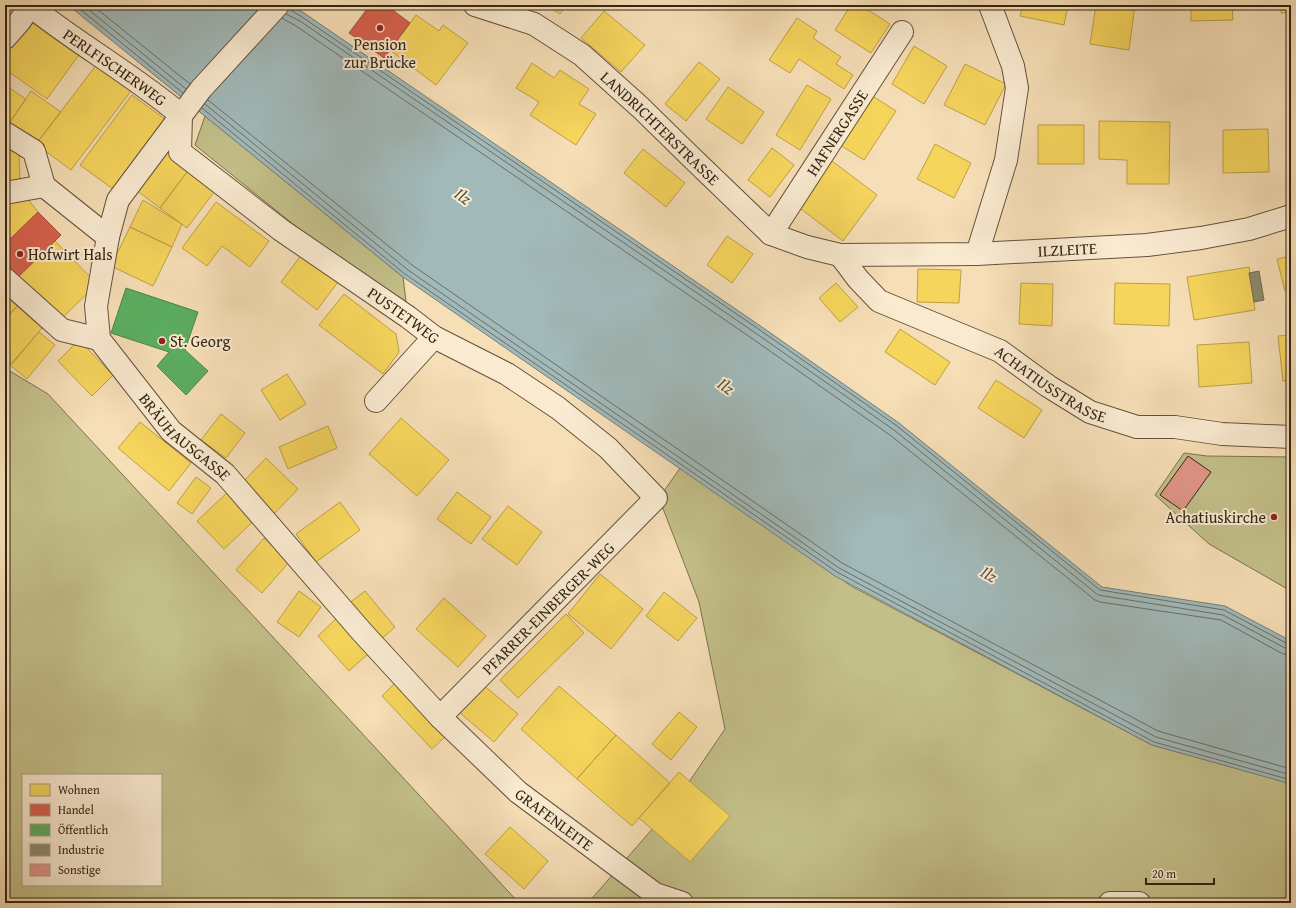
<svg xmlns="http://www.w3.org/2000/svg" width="1296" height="908" font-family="'Gentium Book Plus',serif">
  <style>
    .green { fill: #c3bf89; stroke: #7c724e; fill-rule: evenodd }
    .water { fill: #a1b9b9; stroke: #757d77 }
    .homes { fill: #f6d55c; stroke: #bca046 }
    .shops { fill: #d6604d; stroke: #a54e3c }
    .public { fill: #5aae61; stroke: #4f854a }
    .industry { fill: #8c8c6e; stroke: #726d53 }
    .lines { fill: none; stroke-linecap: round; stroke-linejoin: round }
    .shore { stroke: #6a6e66; stroke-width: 1 }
    .building { fill: #e19588; stroke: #342413 }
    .minor-casing { stroke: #64523c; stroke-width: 24 }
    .minor { stroke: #f9ead0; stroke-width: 22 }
    .poi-dot { fill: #8f2418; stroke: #f9ead0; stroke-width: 1.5 }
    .labels { text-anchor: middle; stroke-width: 4; stroke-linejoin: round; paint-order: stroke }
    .poi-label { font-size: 16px; fill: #342413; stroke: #f9ead0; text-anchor: start }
    .street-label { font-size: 16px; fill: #342413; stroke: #f9ead0 }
    .water-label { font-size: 17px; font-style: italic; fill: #555145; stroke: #f9ead0 }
  </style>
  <rect width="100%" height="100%" fill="#f6deb6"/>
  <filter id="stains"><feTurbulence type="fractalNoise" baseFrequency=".005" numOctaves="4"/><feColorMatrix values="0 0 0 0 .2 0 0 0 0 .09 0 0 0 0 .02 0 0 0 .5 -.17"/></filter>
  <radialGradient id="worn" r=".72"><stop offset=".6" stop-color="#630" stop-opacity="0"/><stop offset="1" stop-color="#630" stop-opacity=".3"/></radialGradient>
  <path class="green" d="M205 116 403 277 408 317 195 145Z
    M5 368 48 394 519 903H5ZM23 775H161V885H23Z
    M1184 453 1207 456 1291 457V591L1209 544 1155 495Z
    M683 464 851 586 1152 745 1291 783V903H588L674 804 725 729 699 602 659 498Z"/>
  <path class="water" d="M68 5H289L304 13 759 325 899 423 1102 587 1225 606 1291 641V784L1152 745 835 576 403 277Z"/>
  <path class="homes" d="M546 5H566L560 14Z
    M851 5H860L890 24 871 53 835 30Z
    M1023 5H1068L1064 25 1020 16Z
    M1096 5H1135L1129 50 1090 44Z
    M1191 5H1232L1233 20 1191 21Z
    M1281 5H1291V12L1281 13Z
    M604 11 645 45 621 72 581 38Z
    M416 15 439 31 443 25 468 43 436 85 390 50Z
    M32 16 81 52 47 99 5 69V54Z
    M797 18 817 31 813 38 841 57 836 64 853 75 844 89 799 59 790 73 769 60Z
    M914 46 947 66 924 104 892 84Z
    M699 62 720 79 686 121 665 104Z
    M532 63 554 78 560 70 589 89 579 104 596 114 576 145 530 115 539 102 516 88Z
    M97 64 131 91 71 170 36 144Z
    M965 64 1006 84 985 125 944 105Z
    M5 85 26 99 7 126 5 124Z
    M807 85 831 99 800 150 776 135Z
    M728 87 764 112 742 144 706 119Z
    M31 91 61 112 36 144 7 126Z
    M868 93 896 111 864 160 837 143Z
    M132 95 165 119 113 189 80 165Z
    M1099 121 1170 122 1169 184H1127V160L1099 159Z
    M1038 125H1084V164H1038Z
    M1268 129 1269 172 1223 173V130Z
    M935 144 971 163 954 198 917 179Z
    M772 148 794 165 770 197 748 180Z
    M643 149 685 183 666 207 624 173Z
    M5 150 19 151 20 183 5 184Z
    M166 150 190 168 160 208 136 190Z
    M832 161 877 195 843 241 797 206Z
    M190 168 217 188 187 228 160 208Z
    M26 197 38 212 5 244V199Z
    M143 200 182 224 172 247 130 227Z
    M216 202 269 241 250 267 222 246 207 266 182 248Z
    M130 227 172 247 153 286 111 266Z
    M727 236 753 254 732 283 707 265Z
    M55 241 97 284 57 323 15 280Z
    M302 254 338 282 317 310 281 282Z
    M1291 256V290L1285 291 1277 259Z
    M1249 267 1255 310 1194 320 1187 277Z
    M918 269 961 270 959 303 917 302Z
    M836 283 858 307 840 322 819 298Z
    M1021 283 1053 284 1052 326 1019 324Z
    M1115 283 1170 284 1169 326 1114 324Z
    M344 294 396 334 399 352 383 374 319 325Z
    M5 296 17 306 5 320Z
    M17 306 42 328 12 364 5 358V320Z
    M900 329 950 362 935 385 885 352Z
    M39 332 55 345 27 379 10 365Z
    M1291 335V380L1283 381 1278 336Z
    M79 340 113 375 92 396 58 361Z
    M1249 342 1252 383 1199 387 1197 345Z
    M287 374 306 404 280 420 261 390Z
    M996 380 1042 410 1024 438 978 408Z
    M221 414 245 433 226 458 201 440Z
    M401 418 449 460 417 496 369 454Z
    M140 422 191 463 169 491 118 448Z
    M328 426 337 448 288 469 279 447Z
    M266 458 298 489 273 515 241 484Z
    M196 477 211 488 192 514 177 503Z
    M231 489 258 517 224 549 197 521Z
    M457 492 491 517 471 544 437 519Z
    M340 502 360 530 316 562 296 534Z
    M508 506 542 532 517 565 482 539Z
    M264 538 290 561 262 593 236 570Z
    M600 574 643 609 611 649 568 614Z
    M299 591 321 607 299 637 277 622Z
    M365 591 395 627 378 642 347 605Z
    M664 592 697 618 678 641 646 616Z
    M444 598 486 636 458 667 416 629Z
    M566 614 584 633 518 698 500 680Z
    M338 617 369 653 349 671 318 636Z
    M395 683 446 736 432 749 382 696Z
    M482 684 518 714 494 742 459 712Z
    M559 686 616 735 577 779 521 729Z
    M679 712 697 727 671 760 652 744Z
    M616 735 670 783 632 826 577 779Z
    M679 772 730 816 690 862 639 818Z
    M510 827 548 861 524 889 485 854Z"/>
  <path class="shops" d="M370 5H386L410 23 384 58 349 33Z
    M38 212 61 235 15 280 5 270V244Z"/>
  <path class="public" d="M126 288 198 312 185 350 208 371 186 395 157 366 169 352 111 333Z"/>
  <path class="industry" d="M1259 271 1264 300 1254 302 1249 273Z"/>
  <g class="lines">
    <path class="shore" d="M75 5 183 93
      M83 5 186 89
      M92 5 190 84
      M289 9 302 17 757 328 897 426 1100 590 1224 610 1288 644H1291
      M286 14 300 21 754 332 894 430 1098 595 1223 615 1285 648 1291 649
      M282 18 296 26 750 337 890 435 1095 600 1100 602 1221 620 1283 654 1291 655
      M208 100 412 265 842 563 1158 731 1291 769
      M205 104 408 270 839 568 1156 737 1291 775
      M202 108 405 274 837 572 1154 742 1291 780"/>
  </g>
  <path class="building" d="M1188 456 1211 472 1183 511 1160 495Z"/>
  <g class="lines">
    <g class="minor-casing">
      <g id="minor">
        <path id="s1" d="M29 5C78 44 133 75 181 115"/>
        <path id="s2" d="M278 5 201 89 118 200 108 237 96 306 99 339 171 431 225 474 362 632 440 717 518 792 655 894 682 903"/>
        <path id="s3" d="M475 5 534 24 582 55 641 108 691 157 771 234 807 247 840 255 977 254 1147 245 1201 238 1249 229 1291 216"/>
        <path d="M5 38 20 21 30 6"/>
        <path id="s4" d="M181 115 180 152 281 230 408 317 434 337 507 374 558 408 608 448 656 498 440 717"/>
        <path d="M5 133 34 151 44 186"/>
        <path d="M44 186 108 237"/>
        <path d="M5 193 44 186"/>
        <path id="s5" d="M771 234 902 32"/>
        <path d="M977 254 1006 160 1017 88 1013 66 990 5"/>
        <path id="s6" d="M840 255 858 279 879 301 1000 351 1048 386 1090 412 1137 427H1175L1222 434 1291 437"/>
        <path d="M5 279 62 330 99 339"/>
        <path d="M376 401 434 337"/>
        <path d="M1110 903H1139"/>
      </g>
    </g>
    <use href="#minor" class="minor"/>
  </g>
  <g class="poi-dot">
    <circle cx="380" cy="28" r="4"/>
    <circle cx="20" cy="254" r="4"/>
    <circle cx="162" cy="341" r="4"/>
    <circle cx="1274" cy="517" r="4"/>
  </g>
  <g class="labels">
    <g class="poi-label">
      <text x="380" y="50" text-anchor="middle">Pension<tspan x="380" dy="18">zur Brücke</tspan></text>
      <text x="28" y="260">Hofwirt Hals</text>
      <text x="170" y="347">St. Georg</text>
      <text x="1266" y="523" text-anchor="end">Achatiuskirche</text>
    </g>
    <g class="street-label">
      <text dy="6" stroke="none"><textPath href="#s1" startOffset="106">PERLFISCHERWEG</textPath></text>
      <text dy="6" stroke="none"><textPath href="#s3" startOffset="226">LANDRICHTERSTRASSE</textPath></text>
      <text dy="6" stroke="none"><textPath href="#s5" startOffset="121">HAFNERGASSE</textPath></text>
      <text dy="6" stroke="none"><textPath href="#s3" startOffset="679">ILZLEITE</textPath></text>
      <text dy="6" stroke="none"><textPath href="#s4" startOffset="314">PUSTETWEG</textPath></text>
      <text dy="6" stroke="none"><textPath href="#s6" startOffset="252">ACHATIUSSTRASSE</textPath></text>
      <text dy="6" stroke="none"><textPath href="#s2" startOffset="525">BRÄUHAUSGASSE</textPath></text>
      <text transform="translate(548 608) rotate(-45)" y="6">PFARRER-EINBERGER-WEG</text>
      <text dy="6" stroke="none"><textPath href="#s2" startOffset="1058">GRAFENLEITE</textPath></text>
    </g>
    <g class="water-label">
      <text transform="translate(463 196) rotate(36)" y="6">Ilz</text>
      <text transform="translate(726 386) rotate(36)" y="6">Ilz</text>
      <text transform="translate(989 574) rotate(31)" y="6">Ilz</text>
    </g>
  </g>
  <rect width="1296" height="908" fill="none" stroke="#f6deb6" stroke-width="20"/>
  <rect x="6" y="6" width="1284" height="896" fill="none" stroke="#342413" stroke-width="2"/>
  <rect x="10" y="10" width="1276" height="888" fill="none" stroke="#342413"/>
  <rect x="22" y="774" width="140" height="112" fill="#f9ead0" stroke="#aa9b84"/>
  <rect x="30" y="784" width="20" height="12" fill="#f6d55c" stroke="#aa9b84"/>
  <text x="58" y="794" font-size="12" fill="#342413">Wohnen</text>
  <rect x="30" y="804" width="20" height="12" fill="#d6604d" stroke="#aa9b84"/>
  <text x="58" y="814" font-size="12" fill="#342413">Handel</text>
  <rect x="30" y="824" width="20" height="12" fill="#5aae61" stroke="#aa9b84"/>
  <text x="58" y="834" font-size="12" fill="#342413">Öffentlich</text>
  <rect x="30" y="844" width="20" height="12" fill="#8c8c6e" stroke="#aa9b84"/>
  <text x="58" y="854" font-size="12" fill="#342413">Industrie</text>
  <rect x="30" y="864" width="20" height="12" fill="#e19588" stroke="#aa9b84"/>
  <text x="58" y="874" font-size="12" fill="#342413">Sonstige</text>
  <path d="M1146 878v6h68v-6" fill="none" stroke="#342413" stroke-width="2"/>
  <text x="1152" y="878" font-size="12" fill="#342413" stroke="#f9ead0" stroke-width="3" paint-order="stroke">20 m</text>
  <rect width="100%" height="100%" filter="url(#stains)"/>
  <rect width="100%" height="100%" fill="url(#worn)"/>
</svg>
